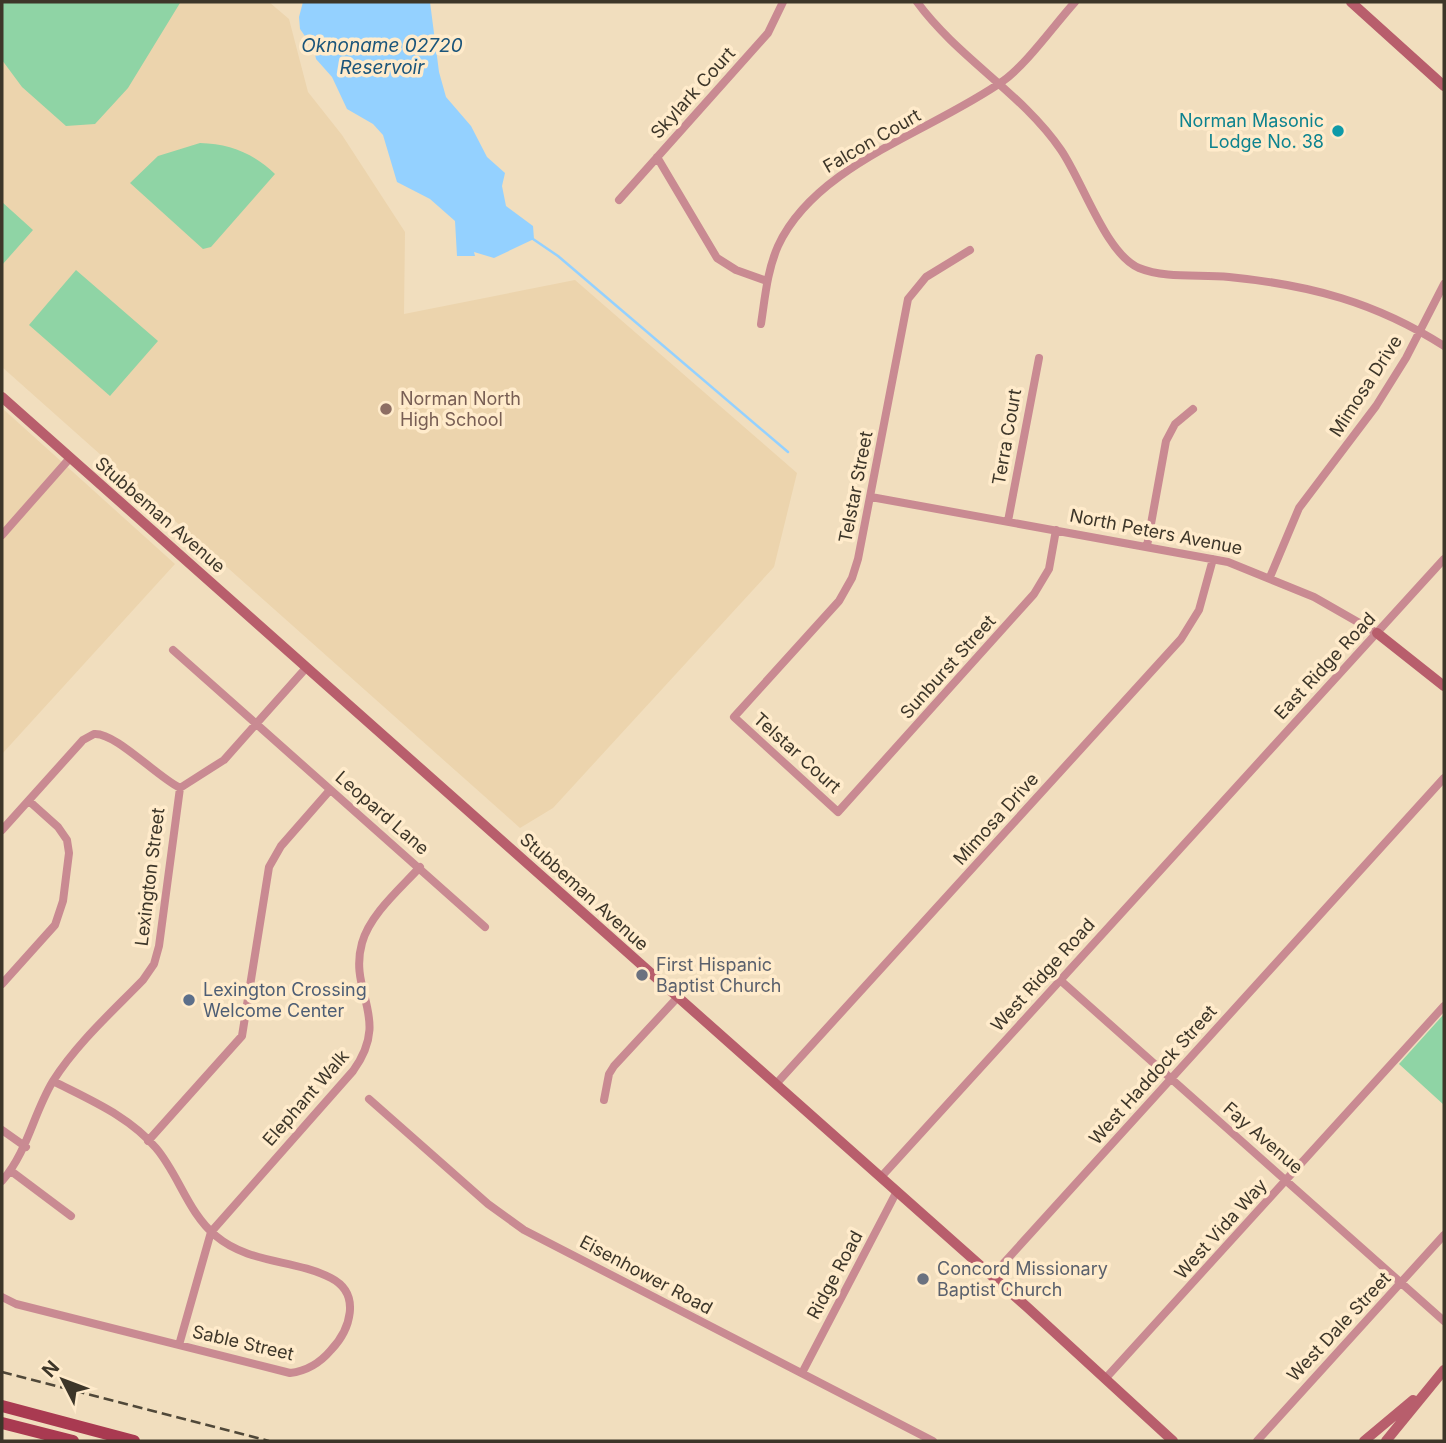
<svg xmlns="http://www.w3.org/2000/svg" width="1446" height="1443" font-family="Inter,sans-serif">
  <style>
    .built { fill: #ecd4ad }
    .green { fill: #8fd4a5 }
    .water { fill: #94d1ff }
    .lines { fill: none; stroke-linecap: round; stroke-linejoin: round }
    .stream { stroke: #94d1ff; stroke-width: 2.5 }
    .street { stroke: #c98a92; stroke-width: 8 }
    .secondary { stroke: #b85e6c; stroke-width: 10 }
    .primary { stroke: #a93a51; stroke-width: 12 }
    .rail { stroke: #504839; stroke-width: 2.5; stroke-dasharray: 10 5; stroke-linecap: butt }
    .culture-dot { fill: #0f9aa8; stroke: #ffebcb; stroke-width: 2.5 }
    .education-dot { fill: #8d6e63; stroke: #ffebcb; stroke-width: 2.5 }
    .worship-dot { fill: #6b7280; stroke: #ffebcb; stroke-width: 2.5 }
    .service-dot { fill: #5c6f8a; stroke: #ffebcb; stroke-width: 2.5 }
    .labels { text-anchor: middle; stroke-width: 7; stroke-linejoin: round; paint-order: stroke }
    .street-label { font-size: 18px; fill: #3d3629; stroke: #ffebcb }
    .culture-label { font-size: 18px; fill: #0d838f; stroke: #ffebcb; text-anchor: end }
    .education-label { font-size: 18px; fill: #785e54; stroke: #ffebcb; text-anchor: start }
    .worship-label { font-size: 18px; fill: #5b616d; stroke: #ffebcb; text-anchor: start }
    .service-label { font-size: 18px; fill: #4e5e75; stroke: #ffebcb; text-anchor: start }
    .water-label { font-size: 19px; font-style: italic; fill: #1b557b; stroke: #ffebcb }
  </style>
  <rect width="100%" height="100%" fill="#f1debe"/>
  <path class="built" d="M2 2H269L289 19 308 92 342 135 405 232 404 314 575 280 797 473 774 567 553 808 520 828 2 367Z
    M2 408 175 564 2 754Z"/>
  <path class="green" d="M2 2H179L180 3 128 88 95 124 66 126 22 87 2 60Z
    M200 143C230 144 253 153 275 174L211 247 203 249 130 183 158 156Z
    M2 202 33 230 2 265Z
    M76 270 158 341 110 396 29 325Z
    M1444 1014V1105L1399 1064Z"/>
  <path class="water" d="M303 2H430L439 72 446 97 471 126 487 157 505 173 502 186 506 206 533 226 534 239 494 258 474 252 475 256H457L455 221 430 199 397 182 383 135 373 124 347 109 332 77 316 59 314 49 300 29 299 17Z"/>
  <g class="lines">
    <path class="stream" d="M533 239 558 256 788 452"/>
    <path class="street" d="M917 2C958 58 1022 93 1061 150 1083 182 1106 254 1139 268 1166 279 1200 274 1229 277 1310 285 1375 302 1444 346
      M657 157 717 258 736 270 767 281
      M619 200 768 33 783 2
      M970 250 926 277 908 299 858 559 852 578 839 601 734 717 838 812 1034 594 1049 569 1056 530
      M761 324C765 298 767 271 778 246 816 164 931 132 1003 81 1026 65 1055 24 1075 2
      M871 497 1228 562 1314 597 1377 633
      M1008 521 1039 358
      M2 535 70 458
      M1147 546 1166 441 1175 424 1193 409
      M1270 577 1299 508 1376 406 1406 358 1444 284
      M173 650 485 927
      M2 830 83 740 94 734C115 732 156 776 180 788
      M1060 980 1444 1321
      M2 984 55 925 63 901 69 853 67 840 58 827 29 801
      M776 1084 1181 639 1199 610 1213 559
      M369 1099 488 1204 524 1230 933 1441
      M604 1100 609 1074 614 1066 677 998
      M2 1130 26 1147
      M148 1141 242 1036 269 867 281 846 330 790
      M11 1171 71 1216
      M881 1177 1444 559
      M2 1181C28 1151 33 1114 53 1081 77 1043 113 1011 143 980L154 964 159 946 180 788 224 760 306 668
      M992 1276 1444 778
      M2 1297 16 1304 290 1373C308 1371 320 1363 331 1350 350 1330 362 1294 331 1278 294 1259 249 1264 216 1236 188 1213 179 1175 156 1148 129 1116 90 1100 53 1081
      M179 1345 211 1232 353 1071C392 1017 348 993 362 943 370 914 401 888 420 867
      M802 1373 897 1191
      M1105 1379 1444 1006
      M1257 1441 1444 1235"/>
    <path class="secondary" d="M1351 2 1444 86
      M2 397 1027 1307 1173 1441
      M1377 633 1444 686
      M1364 1441 1413 1400
      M1386 1441 1444 1370"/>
    <path class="primary" d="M2 1406 134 1441
      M2 1423 73 1441"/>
    <path class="rail" d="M2 1372 269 1441"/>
  </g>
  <circle class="culture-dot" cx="1338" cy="131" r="7"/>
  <circle class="education-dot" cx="386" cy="409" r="7"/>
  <g class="worship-dot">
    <circle cx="642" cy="975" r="7"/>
    <circle cx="923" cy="1279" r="7"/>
  </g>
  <circle class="service-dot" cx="189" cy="1000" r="7"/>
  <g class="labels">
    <g class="street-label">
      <text transform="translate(693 93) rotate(-48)" y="6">Skylark Court</text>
      <text transform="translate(872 141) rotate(-30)" y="6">Falcon Court</text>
      <text transform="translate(1366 386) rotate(-57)" y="6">Mimosa Drive</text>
      <text transform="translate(1007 437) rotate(-80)" y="6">Terra Court</text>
      <text transform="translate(856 487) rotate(-79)" y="6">Telstar Street</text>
      <text transform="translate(160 515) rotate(41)" y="6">Stubbeman Avenue</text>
      <text transform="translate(1156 532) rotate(11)" y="6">North Peters Avenue</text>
      <text transform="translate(1325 666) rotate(-47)" y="6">East Ridge Road</text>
      <text transform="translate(948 667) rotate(-48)" y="6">Sunburst Street</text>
      <text transform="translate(797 753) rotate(42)" y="6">Telstar Court</text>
      <text transform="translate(382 813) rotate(41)" y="6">Leopard Lane</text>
      <text transform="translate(996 819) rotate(-48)" y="6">Mimosa Drive</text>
      <text transform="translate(150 877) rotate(-83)" y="6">Lexington Street</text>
      <text transform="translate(584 892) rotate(42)" y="6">Stubbeman Avenue</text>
      <text transform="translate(1043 975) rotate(-48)" y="6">West Ridge Road</text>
      <text transform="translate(1153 1075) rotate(-48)" y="6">West Haddock Street</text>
      <text transform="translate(306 1098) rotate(-49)" y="6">Elephant Walk</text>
      <text transform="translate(1263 1138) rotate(41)" y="6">Fay Avenue</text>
      <text transform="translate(1221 1229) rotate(-48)" y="6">West Vida Way</text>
      <text transform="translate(646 1275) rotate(28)" y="6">Eisenhower Road</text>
      <text transform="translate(835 1275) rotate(-62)" y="6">Ridge Road</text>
      <text transform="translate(1339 1327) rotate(-47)" y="6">West Dale Street</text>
      <text transform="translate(243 1343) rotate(13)" y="6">Sable Street</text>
    </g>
    <g class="culture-label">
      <text x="1324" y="127">Norman Masonic<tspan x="1324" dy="21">Lodge No. 38</tspan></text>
    </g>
    <g class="education-label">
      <text x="400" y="405">Norman North<tspan x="400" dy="21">High School</tspan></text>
    </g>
    <g class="worship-label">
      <text x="656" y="971">First Hispanic<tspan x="656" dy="21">Baptist Church</tspan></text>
      <text x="937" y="1275">Concord Missionary<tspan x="937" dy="21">Baptist Church</tspan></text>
    </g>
    <g class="service-label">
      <text x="203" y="996">Lexington Crossing<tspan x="203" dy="21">Welcome Center</tspan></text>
    </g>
    <g class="water-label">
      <text x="382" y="52">Oknoname 02720<tspan x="382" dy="22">Reservoir</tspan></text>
    </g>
  </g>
  <rect width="1446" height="1443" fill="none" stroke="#3d3629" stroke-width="7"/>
  <g transform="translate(63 1380) rotate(312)" stroke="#ffebcb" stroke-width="5" paint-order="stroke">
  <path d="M0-5L12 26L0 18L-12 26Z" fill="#3d3629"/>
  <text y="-10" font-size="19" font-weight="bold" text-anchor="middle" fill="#3d3629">N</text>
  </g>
</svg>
